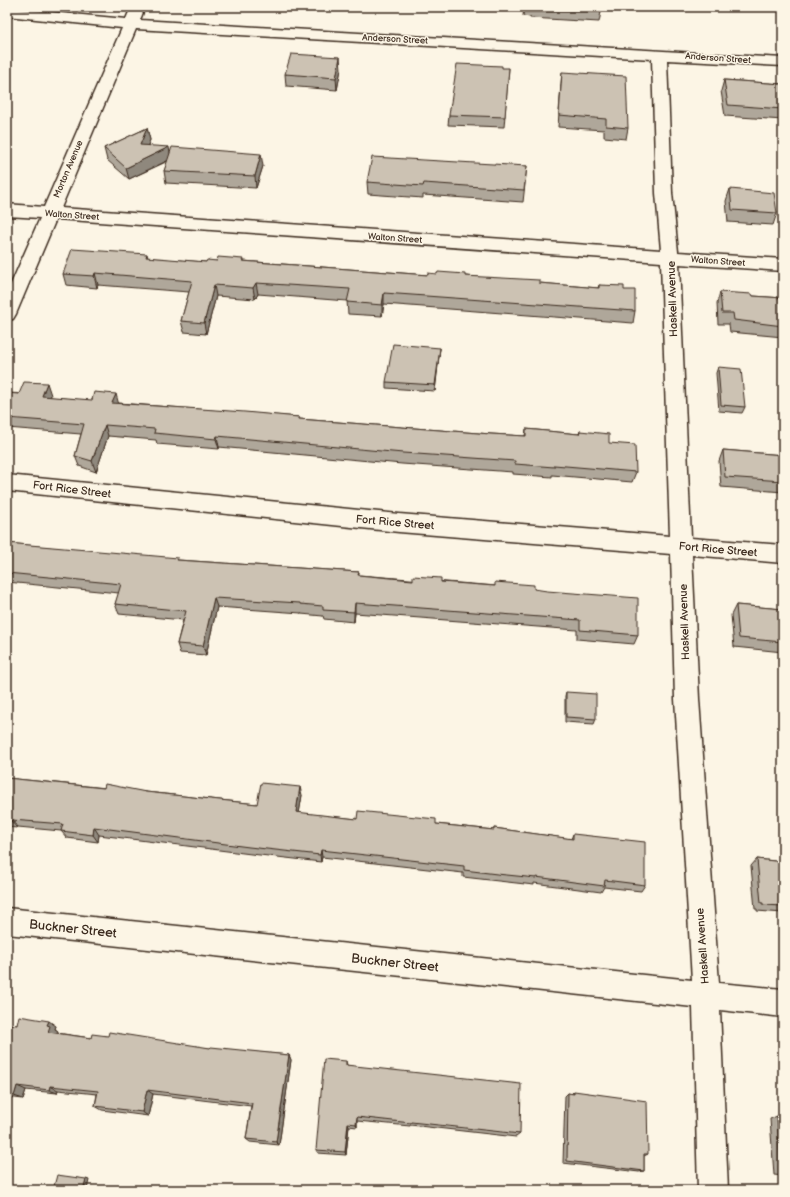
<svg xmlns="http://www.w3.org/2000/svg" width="790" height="1197" font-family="'Balsamiq Sans',sans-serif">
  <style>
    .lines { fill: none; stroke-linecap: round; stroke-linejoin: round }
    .minor-casing { stroke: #3b2a1e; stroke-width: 3 }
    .minor { fill: #fcf5e5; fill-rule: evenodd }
    .wall { fill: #afa79a; stroke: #3b2a1e }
    .shaded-wall { fill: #8f887d; stroke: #3b2a1e }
    .building { fill: #ccc2b3; stroke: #3b2a1e }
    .labels { text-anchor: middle; stroke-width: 3; stroke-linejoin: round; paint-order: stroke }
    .far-street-label { font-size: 9px; fill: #3b2a1e; stroke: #fcf5e5 }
    .street-label { font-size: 11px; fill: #3b2a1e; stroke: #fcf5e5 }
    .near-street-label { font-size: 13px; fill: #3b2a1e; stroke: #fcf5e5 }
  </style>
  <rect width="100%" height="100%" fill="#fcf5e5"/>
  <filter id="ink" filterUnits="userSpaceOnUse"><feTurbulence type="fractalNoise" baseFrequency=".025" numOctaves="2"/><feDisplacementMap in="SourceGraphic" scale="8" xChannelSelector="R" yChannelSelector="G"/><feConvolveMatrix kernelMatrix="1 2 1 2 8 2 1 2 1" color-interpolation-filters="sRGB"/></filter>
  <g filter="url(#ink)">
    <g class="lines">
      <g class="minor-casing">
        <path id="minor" d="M131 7H145L140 20 783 58V66L667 60 672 193 678 252 783 259V271L679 264 691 538 783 545V563L692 555 699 699 719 983 783 989V1017L720 1010 728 1190H698L693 1007 7 934V908L692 980 675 699 671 554 399 532 7 491V475L399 514 670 536 661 262 56 219 16 314 13 319 7 320V293L40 218 7 216V204L44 207 122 28 7 16V8L126 19ZM136 29 652 59 656 193 661 250 61 208Z"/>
      </g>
      <use href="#minor" class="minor"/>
    </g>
    <path class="wall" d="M524 7H602L599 22 530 18V17L523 16Z
      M509 68 504 127 448 125 449 115Z
      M341 69 337 90 286 86 285 74Z
      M562 72 628 128 626 139 604 137V130L558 127 561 83Z
      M724 80 783 84V120L725 116 721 91Z
      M147 128 150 140 148 145 170 154 263 166 256 188 166 183 164 171 168 161 129 179 107 160 104 148Z
      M527 166 523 202 423 195V198L368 194 367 182Z
      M730 189 777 213 773 225 728 222 726 201Z
      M147 254 148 258 206 262 217 261H243L428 275 465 276 539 283 598 288 599 285 624 290 635 311 633 323 384 304 382 316 348 314 347 301 258 294 255 299 216 296 206 334 184 332 181 321 189 292 98 285 97 288 66 285 63 274Z
      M720 292 753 296 783 298V337L730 332 729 324H718L717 303Z
      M440 348 435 391 386 388V382Z
      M718 367 745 407 742 413 719 411 716 373Z
      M7 393 51 395 50 397 119 403 299 417V419L491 434 525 436 526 429 579 434 580 431 609 443 636 472 632 482 552 475V477L513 474V472L402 464 219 447V449L157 444 156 440 108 436 96 472 79 466 75 456 81 434 7 428Z
      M723 450 783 455V492L721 487 719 461Z
      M7 543 178 560 359 572V575L534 589 638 635 634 644 577 639V630L355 613 354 622 324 619 323 616 301 614V613L217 607 206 655 180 653 177 644 183 620 119 614 115 604 119 593 7 582Z
      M736 605 783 609V652L734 647 731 615Z
      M566 692 596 719 594 724 565 722V696Z
      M7 778 146 792 257 804 302 795 299 813 357 819 436 824 494 830V828L571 839 573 834 645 885 641 891 604 887 601 892 534 883V885L463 877V873L322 857 321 862 251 854 99 835 98 842 67 838 61 831 18 827 17 828 7 827Z
      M757 859 783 862V913L757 911V909H755L751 866Z
      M7 1024 17 1025 56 1026 55 1029 58 1031 57 1033 91 1038 289 1055 291 1060 279 1145 250 1142 246 1139 251 1106 153 1094 148 1116 102 1110 95 1106 97 1094 58 1090 57 1093 26 1090 23 1099 7 1097Z
      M346 1061 347 1065 520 1134 516 1137 410 1125V1126L357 1121V1127L349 1126 346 1155 318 1153 316 1150Z
      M574 1091 648 1154 644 1156V1171L639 1172 563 1163 565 1096 568 1093 571 1094Z
      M777 1116 783 1117V1176L774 1175 770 1119Z"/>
    <path class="shaded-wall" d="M340 57 341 69 337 90 336 78Z
      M147 128 150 140 143 157 140 145Z
      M169 147 171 159 129 179 126 168Z
      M261 154 263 166 256 188 255 176Z
      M95 273 98 285 97 288 94 276Z
      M256 283 258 294 255 299 253 288Z
      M214 285 216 296 206 334 204 323Z
      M384 293V304L382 316V305Z
      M440 348 439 354 435 391V385Z
      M47 383 51 395 46 407 42 396Z
      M116 394 119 405 112 403Z
      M105 425 108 436 96 472 92 461Z
      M217 436 219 447V449L216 439Z
      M214 598 217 607 206 655 203 646Z
      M355 603V613L354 622V612Z
      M300 787 302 795 298 820 296 812Z
      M12 820 18 827 17 828 11 821Z
      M94 827 99 835 98 842 93 835Z
      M321 850 322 857 321 862 320 855Z
      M49 1021 56 1026 55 1029 58 1031 56 1037 48 1032 47 1025Z
      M289 1055 291 1060 279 1145 276 1142Z
      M17 1086 26 1090 23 1099 14 1096Z
      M50 1086 58 1090 57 1093 49 1090Z
      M147 1090 153 1094 148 1116 142 1112Z
      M357 1117V1127L356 1124Z
      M348 1123 349 1126 346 1155 345 1152Z
      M86 1179 89 1180 87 1190H83Z"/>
    <path class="building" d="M531 7H602L601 11Z
      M291 54 340 57 336 78 285 74Z
      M457 64 502 66V68H509L505 117 449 115Z
      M562 72 626 76 628 128 606 126V119L559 115Z
      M724 80 783 84V109L728 105Z
      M147 128 140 145 169 147 126 168 104 148Z
      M172 147 261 154 255 176 164 171Z
      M372 157 527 166 524 190 424 183 423 186 367 182Z
      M730 189 774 193 777 213 732 210Z
      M72 249 147 254 146 257 206 262 207 260 217 261 218 257 243 259 242 261 428 275V273L437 274 438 272 465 274V276L539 280V283L564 285 599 288V285L624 286V290H635V311L384 293 382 305 347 302 350 289 256 283 253 288 214 285 204 323 181 321 192 281 95 273 94 276 63 274Z
      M720 292 752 294 753 296 783 298V326L734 320 733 313H722Z
      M393 344 440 348 435 385 386 382Z
      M718 367 741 369 745 407 721 405Z
      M24 382 47 383 42 396 92 400 94 392 116 394 112 403 245 412 299 417V419L491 434 526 436V429L579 434 580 431 609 434V443L635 445 636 472 554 465V467L515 464V461L403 453 217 436 216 439 154 433 155 429 105 425 92 461 75 456 84 424 7 418V393L19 394Z
      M723 450 783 455V481L725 477Z
      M7 543 178 558 177 560 359 572 358 575 413 580V576L441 578V582L495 586V582L534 585V589L547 591 638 598V635L580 630V620L355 603 354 612 323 610V606L300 604V603L214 598 203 646 177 644 186 611 115 604 121 584 7 573Z
      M736 605 783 609V642L739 638Z
      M566 692 596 694V719L566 717Z
      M7 778 104 788 105 784 146 792 257 804 261 783 300 787 296 812 357 819 358 811 436 819V824L494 830V828L573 839V834L645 842V885L605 880 604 886 536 877V878L497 874 464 870V866L321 850 320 855 249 847 94 827 93 835 61 831 63 824 12 820 11 821H7Z
      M757 859 783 862V906L763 905V903H761Z
      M19 1016 49 1021 47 1025 50 1026 48 1032 91 1038 92 1034 108 1036 109 1032 210 1048 211 1047 289 1055 276 1142 246 1139 252 1103 147 1090 142 1112 95 1106 98 1091 50 1086 49 1090 17 1086 14 1096 7 1095V1024L17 1025Z
      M324 1059 346 1061V1065L521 1084 520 1134 411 1122V1123L357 1117 356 1124 348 1123 345 1152 316 1150Z
      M574 1091 647 1101 648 1154H644V1171L567 1161 568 1093 574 1094Z
      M777 1116 783 1117V1173H781Z
      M57 1175 86 1179 83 1190H53Z"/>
  </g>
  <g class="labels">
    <g class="far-street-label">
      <text transform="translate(395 39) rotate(3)" y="3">Anderson Street</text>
      <text transform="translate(718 58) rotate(4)" y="3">Anderson Street</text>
      <text transform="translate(68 169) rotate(-67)" y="3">Morton Avenue</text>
      <text transform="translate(72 215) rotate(4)" y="3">Walton Street</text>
      <text transform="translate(395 238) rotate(4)" y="3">Walton Street</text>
      <text transform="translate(718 261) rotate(4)" y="3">Walton Street</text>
    </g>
    <g class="street-label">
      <text transform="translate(672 299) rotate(-92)" y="4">Haskell Avenue</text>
      <text transform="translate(72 489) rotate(7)" y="4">Fort Rice Street</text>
      <text transform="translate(395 522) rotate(5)" y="4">Fort Rice Street</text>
      <text transform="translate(718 549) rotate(5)" y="4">Fort Rice Street</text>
      <text transform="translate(684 622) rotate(-92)" y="4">Haskell Avenue</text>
      <text transform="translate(702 946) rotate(-94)" y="4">Haskell Avenue</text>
    </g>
    <g class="near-street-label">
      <text transform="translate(73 928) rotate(6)" y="5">Buckner Street</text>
      <text transform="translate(395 962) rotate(6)" y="5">Buckner Street</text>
    </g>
  </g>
  <rect width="790" height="1197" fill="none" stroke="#fcf5e5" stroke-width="24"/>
  <rect x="12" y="12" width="766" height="1173" fill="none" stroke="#3b2a1e" stroke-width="1.5" filter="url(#ink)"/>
</svg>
